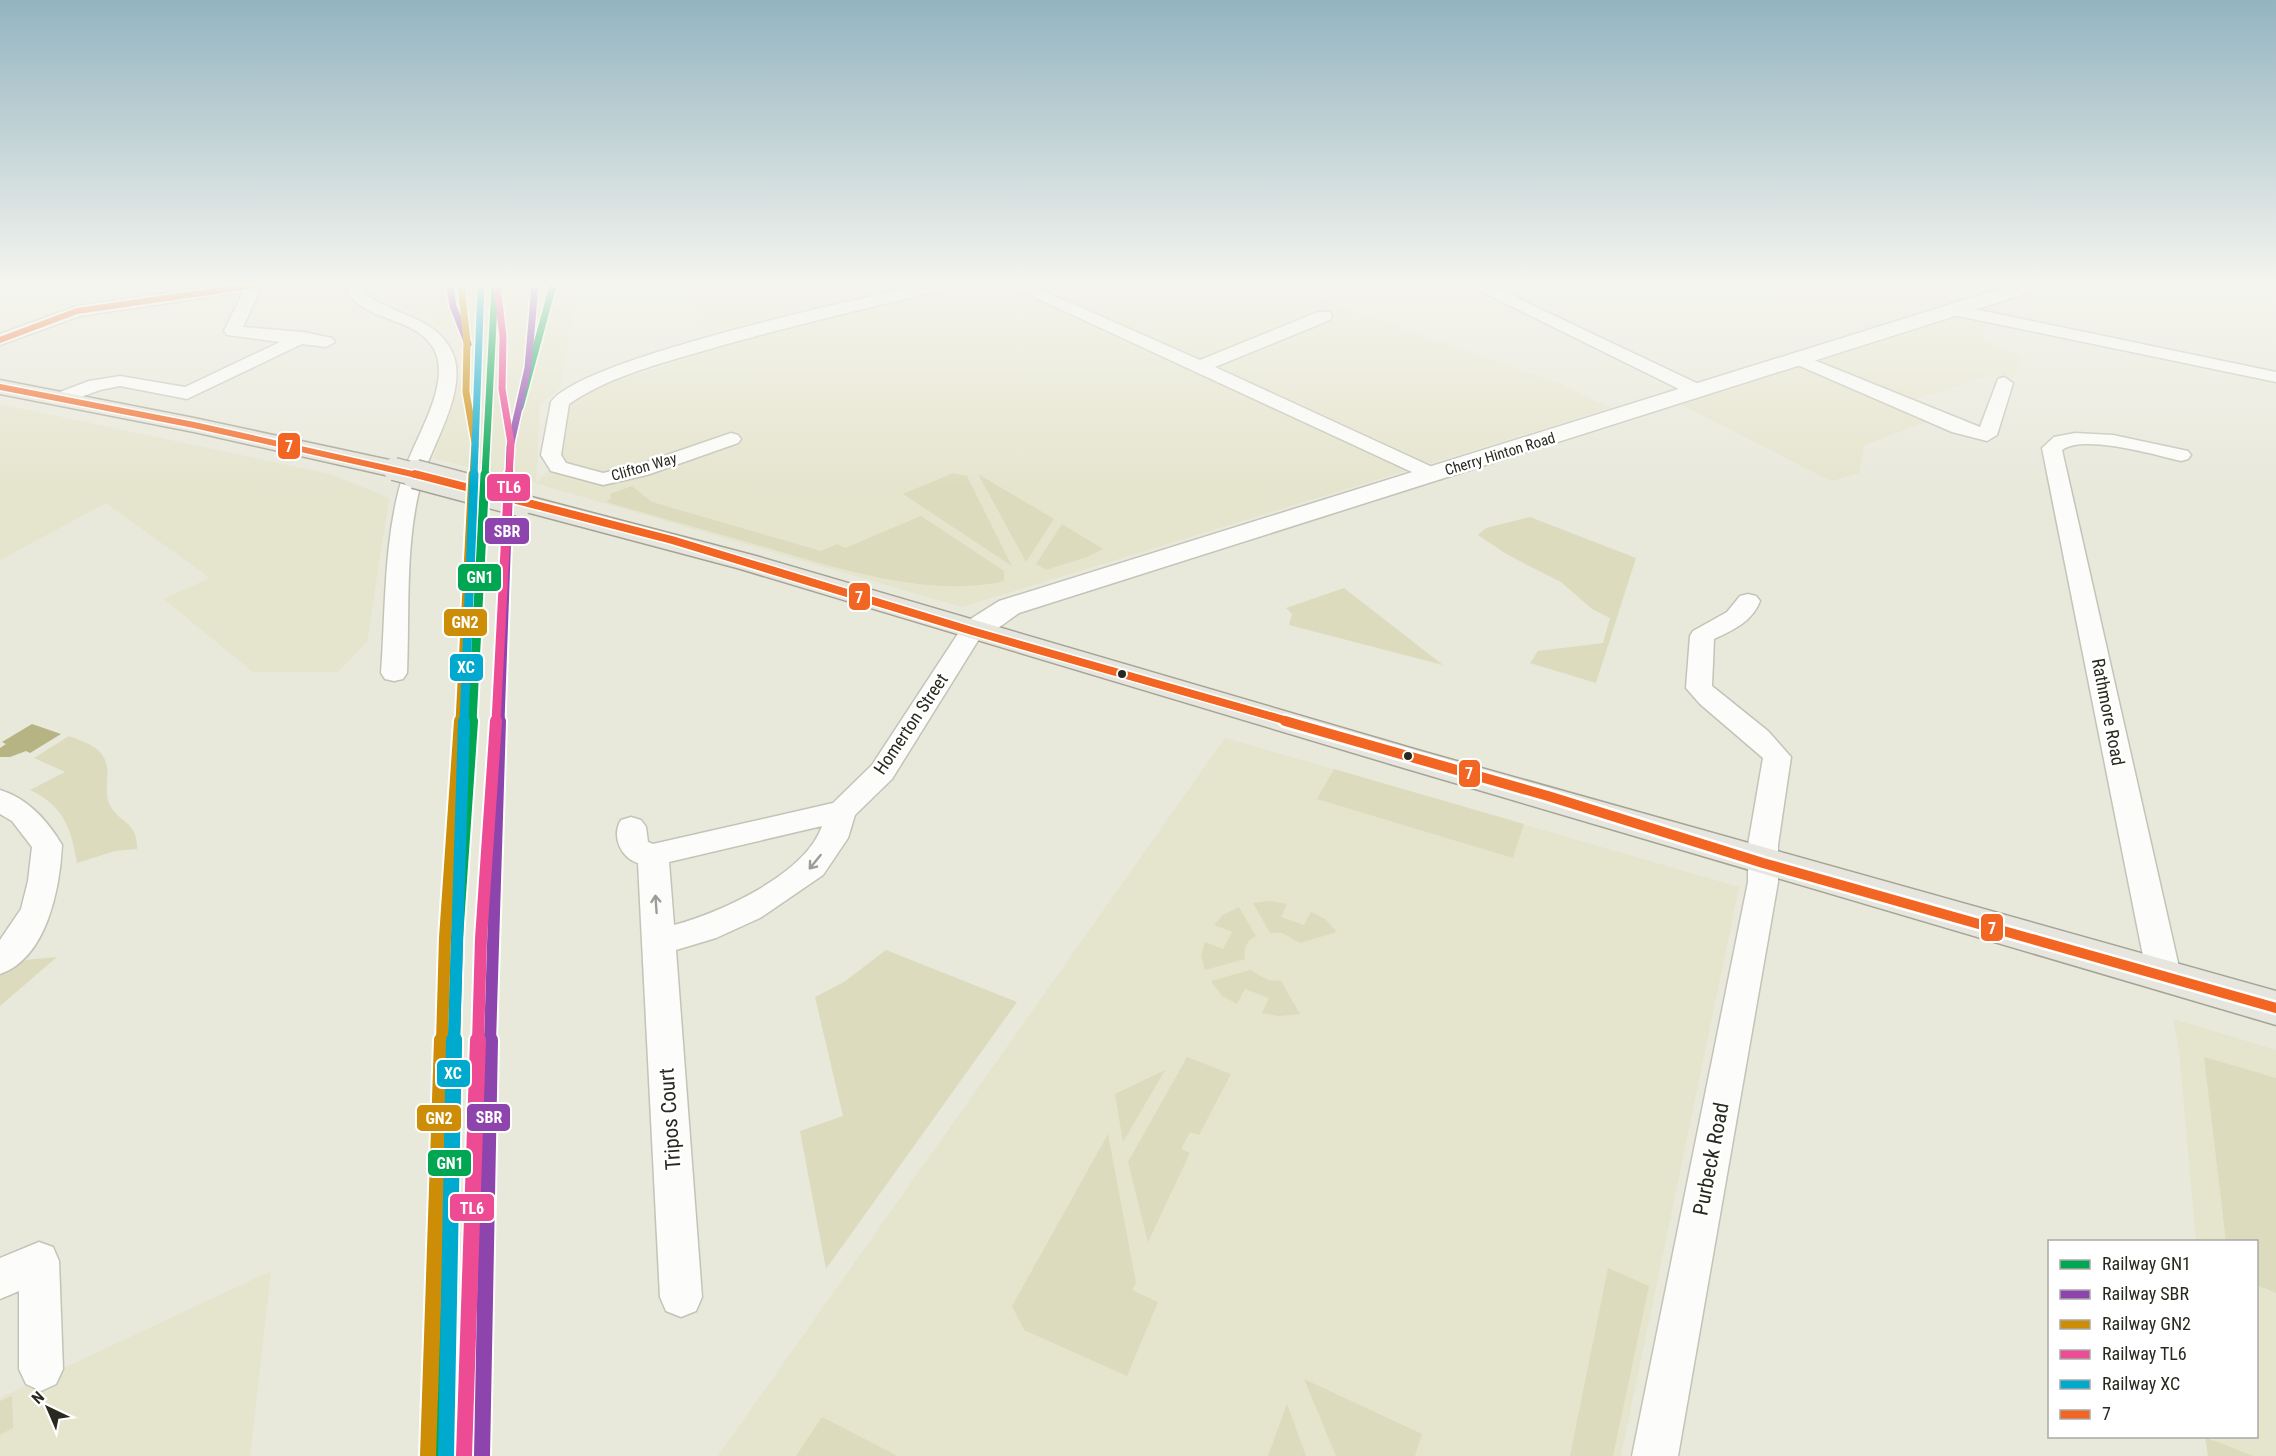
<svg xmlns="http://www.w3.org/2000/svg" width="2276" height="1456" font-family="'Roboto Condensed',sans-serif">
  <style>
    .built { fill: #e5e4cd }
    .green { fill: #dddbbd }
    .water { fill: #b7b484 }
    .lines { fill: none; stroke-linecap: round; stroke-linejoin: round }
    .minor-casing { stroke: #c3c3b8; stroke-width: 3 }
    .tertiary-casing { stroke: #c3c3b8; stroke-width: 3 }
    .primary-casing { stroke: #a5a494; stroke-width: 3 }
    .minor { fill: #fcfcfa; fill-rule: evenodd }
    .tertiary { fill: #fcfcfa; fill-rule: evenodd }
    .primary { fill: #e6e5de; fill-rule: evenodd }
    .primary-bridge-far1-casing { stroke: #a5a494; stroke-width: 25; stroke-linecap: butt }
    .primary-bridge-casing { stroke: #a5a494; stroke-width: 31; stroke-linecap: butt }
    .primary-bridge-far1 { stroke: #e6e5de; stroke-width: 22 }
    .primary-bridge { stroke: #e6e5de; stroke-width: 28 }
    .bus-1-far2-casing { stroke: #fff; stroke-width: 9 }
    .bus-1-far1-casing { stroke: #fff; stroke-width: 11 }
    .bus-1-casing { stroke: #fff; stroke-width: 15 }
    .bus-1-far2 { stroke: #f26522; stroke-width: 6 }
    .bus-1-far1 { stroke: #f26522; stroke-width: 8 }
    .bus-1 { stroke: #f26522; stroke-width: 10 }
    .rail-1-far3-casing { stroke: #fff; stroke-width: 10 }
    .rail-1-far2-casing { stroke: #fff; stroke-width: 13 }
    .rail-1-far1-casing { stroke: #fff; stroke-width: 16 }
    .rail-1-casing { stroke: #fff; stroke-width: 20 }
    .rail-2-far3-casing { stroke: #fff; stroke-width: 10 }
    .rail-2-far2-casing { stroke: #fff; stroke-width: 13 }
    .rail-2-far1-casing { stroke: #fff; stroke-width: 16 }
    .rail-2-casing { stroke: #fff; stroke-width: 20 }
    .rail-3-far3-casing { stroke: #fff; stroke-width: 10 }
    .rail-3-far2-casing { stroke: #fff; stroke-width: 13 }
    .rail-3-far1-casing { stroke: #fff; stroke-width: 16 }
    .rail-3-casing { stroke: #fff; stroke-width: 20 }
    .rail-4-far3-casing { stroke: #fff; stroke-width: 10 }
    .rail-4-far2-casing { stroke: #fff; stroke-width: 13 }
    .rail-4-far1-casing { stroke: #fff; stroke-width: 16 }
    .rail-4-casing { stroke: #fff; stroke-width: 20 }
    .rail-5-far3-casing { stroke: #fff; stroke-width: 10 }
    .rail-5-far2-casing { stroke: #fff; stroke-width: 13 }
    .rail-5-far1-casing { stroke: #fff; stroke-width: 16 }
    .rail-5-casing { stroke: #fff; stroke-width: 20 }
    .rail-1-far3 { stroke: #00a651; stroke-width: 7 }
    .rail-1-far2 { stroke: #00a651; stroke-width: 9 }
    .rail-1-far1 { stroke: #00a651; stroke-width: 12 }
    .rail-1 { stroke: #00a651; stroke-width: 16 }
    .rail-2-far3 { stroke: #8e44ad; stroke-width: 7 }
    .rail-2-far2 { stroke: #8e44ad; stroke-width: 9 }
    .rail-2-far1 { stroke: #8e44ad; stroke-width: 12 }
    .rail-2 { stroke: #8e44ad; stroke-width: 16 }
    .rail-3-far3 { stroke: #ce8d06; stroke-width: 7 }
    .rail-3-far2 { stroke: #ce8d06; stroke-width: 9 }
    .rail-3-far1 { stroke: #ce8d06; stroke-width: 12 }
    .rail-3 { stroke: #ce8d06; stroke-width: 16 }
    .rail-4-far3 { stroke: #ee4b95; stroke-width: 7 }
    .rail-4-far2 { stroke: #ee4b95; stroke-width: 9 }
    .rail-4-far1 { stroke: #ee4b95; stroke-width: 12 }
    .rail-4 { stroke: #ee4b95; stroke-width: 16 }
    .rail-5-far3 { stroke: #00a9ce; stroke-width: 7 }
    .rail-5-far2 { stroke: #00a9ce; stroke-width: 9 }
    .rail-5-far1 { stroke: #00a9ce; stroke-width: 12 }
    .rail-5 { stroke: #00a9ce; stroke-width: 16 }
    .oneway { stroke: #9d9d98 }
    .bus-dot { fill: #292920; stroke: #fff; stroke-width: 2 }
    .labels { text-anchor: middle; stroke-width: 5; stroke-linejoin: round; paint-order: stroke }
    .far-street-label { font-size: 15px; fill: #292920; stroke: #fff }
    .street-label { font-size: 18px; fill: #292920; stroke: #fff }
    .near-street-label { font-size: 21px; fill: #292920; stroke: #fff }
    .line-badge { stroke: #fff; stroke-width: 2 }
    .badge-label { font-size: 16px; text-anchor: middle; font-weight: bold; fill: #fff }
  </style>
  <rect width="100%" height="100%" fill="#e8e8db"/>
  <path class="built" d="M433 285H578L560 387 540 405 536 483 558 460 571 401 583 392 766 332 958 285H1279L1561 384 1610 408 962 607 535 483 433 458 461 381 464 364 460 339 447 327 441 328 419 314 386 299 432 290Z
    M694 285H917L703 333Z
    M1931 310 1989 323 1981 340 2022 356 2014 378 1988 375 1911 401 1944 415 1864 445 1859 473 1831 481 1658 393Z
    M0 404 330 474 389 498 367 642 338 672H253L164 599 210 578 106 503 0 560Z
    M1225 738 1739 887 1621 1456H718Z
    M2173 1019 2276 1050V1456H2216L2214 1437 2256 1436V1242L2196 1241 2179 1049Z
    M271 1271 250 1456H0V1398Z"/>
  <path class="green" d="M953 473 967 476 1012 566 903 494Z
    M978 474 1054 519 1026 562Z
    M632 486 652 502 821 551 837 544 845 548 921 516 1004 571V581C930 599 833 567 761 546 710 531 658 517 606 502L611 498 610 494Z
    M1530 517 1636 558 1596 683 1530 663 1538 651 1603 643 1610 618 1592 609 1561 582 1508 555 1478 535 1486 528Z
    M1062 524 1103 549 1087 557 1046 570 1036 564Z
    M1344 588 1443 665 1289 625 1292 614 1286 608Z
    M69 736C81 741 98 745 104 758 112 772 103 788 109 803 118 824 138 820 137 849L115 851 77 863C71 828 64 806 30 790L65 772 34 758Z
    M1334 769 1524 824 1513 858 1317 799Z
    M1271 901 1287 904 1281 917 1304 925 1311 912 1325 919 1337 932 1300 943 1282 933H1270L1253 903Z
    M1239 907 1256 936C1247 940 1243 949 1245 959L1205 970 1201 955 1205 942 1223 949 1232 932 1214 925 1223 915Z
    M886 950 1017 1002 826 1269 800 1131 843 1116 815 997 844 982Z
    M57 957 0 1006V973L13 961Z
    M1250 970 1268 980 1281 981 1300 1014 1279 1016 1262 1013 1269 998 1245 989 1237 1004 1222 996 1211 981Z
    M1187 1057 1231 1074 1199 1135 1190 1132 1181 1149 1190 1153 1148 1242 1128 1162Z
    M2204 1057 2276 1078V1293L2257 1285 2256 1242 2226 1241Z
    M1165 1070 1123 1142 1115 1094Z
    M1108 1134 1136 1283 1132 1290 1158 1302 1127 1376 1024 1330 1012 1306Z
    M1608 1268 1649 1286 1613 1456H1570Z
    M1304 1379 1422 1434 1415 1456H1336Z
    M12 1396 13 1428 0 1435V1401Z
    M1287 1404 1306 1456H1268Z
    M822 1417 892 1453 897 1456H796Z
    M2205 1437 2253 1456H2208Z"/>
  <path class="water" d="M32 724 61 734 30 753 26 751 10 757H0V748L6 744 2 742Z"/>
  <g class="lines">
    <g class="minor-casing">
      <path id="minor" d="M223 285H268L260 290 243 327 303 332 332 338 335 342 326 347 302 344 187 399 120 386 100 390 59 405 52 403 50 399 52 395 89 381 120 376 185 387 280 342 227 335 224 331 243 292 80 316 0 345V334L77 306Z
        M349 285H365L363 292C390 315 432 315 450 348 471 383 436 437 424 473 404 536 410 607 407 673L403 679 394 681 385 679 381 673C386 606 383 534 405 469 416 436 452 383 434 349 416 317 368 322 347 293Z
        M921 285H952L950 288C865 309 780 328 696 353 652 366 607 378 569 404L561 455 566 463 603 473 635 466 731 433 738 435 741 439 738 443 647 475 603 485 551 471 541 455 551 402C580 359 859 299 921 285Z
        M1008 285H1030L1200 360 1318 312H1330L1332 316 1330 320 1215 367 1441 471 1444 475 1441 479H1427Z
        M1468 285H1490L1705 387 1707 391 1698 397 1691 395Z
        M1955 305 2276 372V382L1949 314 1947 310 1949 306Z
        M1799 354 1980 427 1998 379 2004 377 2013 383 1997 435 1987 441 1952 432 1793 363 1790 359Z
        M2075 433 2113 435 2188 451 2191 455 2188 459 2181 461C2155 455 2084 434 2062 450L2181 976 2176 985 2164 989 2152 985 2147 976 2042 448 2054 437Z
        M1748 594 1756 596 1760 601C1752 622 1733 630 1714 639L1712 686 1768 731 1791 757 1778 845V882L1678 1456H1632L1748 882V845L1763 758 1700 704 1686 688 1690 636 1693 631 1727 612 1740 596Z
        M972 624 981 626 984 631 892 779 855 815 848 838 823 875 760 918 716 938 676 950 702 1297 696 1311 681 1317 666 1311 660 1297 638 863C621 858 611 836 621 820L631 817 641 820 646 827 648 842 653 844 833 803 872 765 963 626ZM822 826C806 874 720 913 674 925L669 862Z
        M0 790C27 798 48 821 62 845 60 888 47 958 0 974V940L21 909 28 881 32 847 12 821 0 814Z
        M39 1242 53 1247 59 1261 63 1369 56 1384 41 1391 26 1384 19 1369V1291L0 1299V1258Z"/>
    </g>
    <g class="tertiary-casing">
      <path id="tertiary" d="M2012 285H2042L2040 289 1019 613C1001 625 984 643 961 637L957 631 961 625 999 601Z"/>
    </g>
    <g class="primary-casing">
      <path id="primary" d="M0 380 194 418 394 461 403 464 407 469 403 474 394 477 194 432 0 394Z
        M520 494 756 556 1421 751 2276 991V1025L1397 766 737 568 511 508 507 502 511 496Z"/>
    </g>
    <use href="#minor" class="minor"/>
    <use href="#tertiary" class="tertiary"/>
    <use href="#primary" class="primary"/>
    <g class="primary-bridge-far1-casing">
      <path id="primary-bridge-far1" d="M394 469 421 476"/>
    </g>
    <g class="primary-bridge-casing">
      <path id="primary-bridge" d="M415 474 520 502"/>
    </g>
    <use href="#primary-bridge-far1" class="primary-bridge-far1"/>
    <use href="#primary-bridge" class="primary-bridge"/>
    <g class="bus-1-far2-casing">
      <path id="bus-1-far2" d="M0 340 77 311 257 285
        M0 387 194 425 421 476"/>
    </g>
    <g class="bus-1-far1-casing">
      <path id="bus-1-far1" d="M415 474 672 540 972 631 1291 722"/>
    </g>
    <g class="bus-1-casing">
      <path id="bus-1" d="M1285 721 1548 796 1763 863 2276 1008"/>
    </g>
    <use href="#bus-1-far2" class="bus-1-far2"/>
    <use href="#bus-1-far1" class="bus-1-far1"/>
    <use href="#bus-1" class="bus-1"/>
    <g class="rail-1-far3-casing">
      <path id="rail-1-far3" d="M520 407 553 285
        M485 476 495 285"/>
    </g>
    <g class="rail-1-far2-casing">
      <path id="rail-1-far2" d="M472 722 485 474"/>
    </g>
    <g class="rail-1-far1-casing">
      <path id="rail-1-far1" d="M454 1042 457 938 472 721"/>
    </g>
    <g class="rail-1-casing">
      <path id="rail-1" d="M440 1456 454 1040"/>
    </g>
    <g class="rail-2-far3-casing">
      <path id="rail-2-far3" d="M450 287 453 306 468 344
        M509 476 510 447 528 368 535 285"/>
    </g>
    <g class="rail-2-far2-casing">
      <path id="rail-2-far2" d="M500 722 509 474"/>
    </g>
    <g class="rail-2-far1-casing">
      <path id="rail-2-far1" d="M490 1042 500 721"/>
    </g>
    <g class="rail-2-casing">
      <path id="rail-2" d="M482 1456 490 1040"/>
    </g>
    <g class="rail-3-far3-casing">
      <path id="rail-3-far3" d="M461 286 467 341 466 392 475 443 473 476"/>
    </g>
    <g class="rail-3-far2-casing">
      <path id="rail-3-far2" d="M460 722 473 474"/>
    </g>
    <g class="rail-3-far1-casing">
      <path id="rail-3-far1" d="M442 1042 445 938 460 721"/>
    </g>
    <g class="rail-3-casing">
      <path id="rail-3" d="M428 1456 442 1040"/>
    </g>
    <g class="rail-4-far3-casing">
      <path id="rail-4-far3" d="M497 285 503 337 502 389 511 443 509 476"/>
    </g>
    <g class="rail-4-far2-casing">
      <path id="rail-4-far2" d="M496 722 509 474"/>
    </g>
    <g class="rail-4-far1-casing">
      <path id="rail-4-far1" d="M478 1042 481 939 496 721"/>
    </g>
    <g class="rail-4-casing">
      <path id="rail-4" d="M464 1456 478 1040"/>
    </g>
    <g class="rail-5-far3-casing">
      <path id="rail-5-far3" d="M474 476 481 285"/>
    </g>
    <g class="rail-5-far2-casing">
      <path id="rail-5-far2" d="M464 722 474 474"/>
    </g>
    <g class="rail-5-far1-casing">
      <path id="rail-5-far1" d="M454 1042 464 721"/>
    </g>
    <g class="rail-5-casing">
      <path id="rail-5" d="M446 1456 454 1040"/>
    </g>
    <use href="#rail-1-far3" class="rail-1-far3"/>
    <use href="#rail-1-far2" class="rail-1-far2"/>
    <use href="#rail-1-far1" class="rail-1-far1"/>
    <use href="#rail-1" class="rail-1"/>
    <use href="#rail-2-far3" class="rail-2-far3"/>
    <use href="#rail-2-far2" class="rail-2-far2"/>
    <use href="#rail-2-far1" class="rail-2-far1"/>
    <use href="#rail-2" class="rail-2"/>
    <use href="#rail-3-far3" class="rail-3-far3"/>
    <use href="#rail-3-far2" class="rail-3-far2"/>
    <use href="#rail-3-far1" class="rail-3-far1"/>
    <use href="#rail-3" class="rail-3"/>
    <use href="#rail-4-far3" class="rail-4-far3"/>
    <use href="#rail-4-far2" class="rail-4-far2"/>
    <use href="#rail-4-far1" class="rail-4-far1"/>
    <use href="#rail-4" class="rail-4"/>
    <use href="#rail-5-far3" class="rail-5-far3"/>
    <use href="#rail-5-far2" class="rail-5-far2"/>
    <use href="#rail-5-far1" class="rail-5-far1"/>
    <use href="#rail-5" class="rail-5"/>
  </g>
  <defs><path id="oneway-shaft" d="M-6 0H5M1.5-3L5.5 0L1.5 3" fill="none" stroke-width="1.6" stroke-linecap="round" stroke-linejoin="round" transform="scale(1.5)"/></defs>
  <g class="oneway">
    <use href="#oneway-shaft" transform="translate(815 862) rotate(129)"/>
    <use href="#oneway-shaft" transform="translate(656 904) rotate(-94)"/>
  </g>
  <linearGradient id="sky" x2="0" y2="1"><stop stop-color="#94b4c0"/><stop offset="0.58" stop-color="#f5f5ef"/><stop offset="1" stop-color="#f5f5ef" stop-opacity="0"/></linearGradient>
  <rect width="2276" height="489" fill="url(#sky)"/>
  <g class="bus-dot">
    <circle cx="1122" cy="674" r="5"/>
    <circle cx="1408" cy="756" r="5"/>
  </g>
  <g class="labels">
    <g class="far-street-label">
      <text transform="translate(1500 454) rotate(-17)" y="5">Cherry Hinton Road</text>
      <text transform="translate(644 467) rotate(-16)" y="5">Clifton Way</text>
    </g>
    <g class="street-label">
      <text transform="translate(2108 712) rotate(79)" y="6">Rathmore Road</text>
      <text transform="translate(911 724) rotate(-56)" y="6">Homerton Street</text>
    </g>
    <g class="near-street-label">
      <text transform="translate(670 1119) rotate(-94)" y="7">Tripos Court</text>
      <text transform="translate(1711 1159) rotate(-79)" y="7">Purbeck Road</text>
    </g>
  </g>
  <g class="line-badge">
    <rect x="277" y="432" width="24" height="28" rx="6" fill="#f26522"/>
    <rect x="486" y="473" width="45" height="29" rx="6" fill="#ee4b95"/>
    <rect x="484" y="517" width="46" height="28" rx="6" fill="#8e44ad"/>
    <rect x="457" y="563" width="45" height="29" rx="6" fill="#00a651"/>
    <rect x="848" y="582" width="23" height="29" rx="6" fill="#f26522"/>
    <rect x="443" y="608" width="45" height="29" rx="6" fill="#ce8d06"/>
    <rect x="449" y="653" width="35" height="29" rx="6" fill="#00a9ce"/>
    <rect x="1458" y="759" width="23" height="29" rx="6" fill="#f26522"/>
    <rect x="1980" y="913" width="24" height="29" rx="6" fill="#f26522"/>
    <rect x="436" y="1059" width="35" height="29" rx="6" fill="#00a9ce"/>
    <rect x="466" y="1103" width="45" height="29" rx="6" fill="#8e44ad"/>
    <rect x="416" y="1104" width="46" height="28" rx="6" fill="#ce8d06"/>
    <rect x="427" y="1149" width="45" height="28" rx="6" fill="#00a651"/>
    <rect x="449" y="1193" width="46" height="29" rx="6" fill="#ee4b95"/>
  </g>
  <g class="badge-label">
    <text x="289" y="452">7</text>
    <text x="509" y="493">TL6</text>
    <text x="507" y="537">SBR</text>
    <text x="480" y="583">GN1</text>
    <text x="859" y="603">7</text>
    <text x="465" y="628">GN2</text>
    <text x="466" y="673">XC</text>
    <text x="1469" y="779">7</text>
    <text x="1992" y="934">7</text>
    <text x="453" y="1079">XC</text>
    <text x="489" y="1123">SBR</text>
    <text x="439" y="1124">GN2</text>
    <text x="450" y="1169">GN1</text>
    <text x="472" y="1214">TL6</text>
  </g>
  <rect x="2048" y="1240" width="210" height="198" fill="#ffffff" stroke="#a9a9a6" stroke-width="1.5"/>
  <rect x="2060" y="1260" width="30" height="9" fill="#00a651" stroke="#a9a9a6" stroke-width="1.5"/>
  <text x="2102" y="1270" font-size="18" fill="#292920">Railway GN1</text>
  <rect x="2060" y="1290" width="30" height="9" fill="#8e44ad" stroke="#a9a9a6" stroke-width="1.5"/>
  <text x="2102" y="1300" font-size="18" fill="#292920">Railway SBR</text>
  <rect x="2060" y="1320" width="30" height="9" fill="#ce8d06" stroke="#a9a9a6" stroke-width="1.5"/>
  <text x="2102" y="1330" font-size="18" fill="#292920">Railway GN2</text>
  <rect x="2060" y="1350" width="30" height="9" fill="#ee4b95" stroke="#a9a9a6" stroke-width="1.5"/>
  <text x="2102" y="1360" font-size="18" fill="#292920">Railway TL6</text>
  <rect x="2060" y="1380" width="30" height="9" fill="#00a9ce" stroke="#a9a9a6" stroke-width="1.5"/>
  <text x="2102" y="1390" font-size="18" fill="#292920">Railway XC</text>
  <rect x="2060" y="1410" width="30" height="9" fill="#f26522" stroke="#a9a9a6" stroke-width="1.5"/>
  <text x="2102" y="1420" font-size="18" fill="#292920">7</text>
  <g transform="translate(48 1408) rotate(316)" stroke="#ffffff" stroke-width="4.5" paint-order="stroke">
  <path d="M0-4.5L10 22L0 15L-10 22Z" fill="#292920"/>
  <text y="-9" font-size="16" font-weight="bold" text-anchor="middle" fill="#292920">N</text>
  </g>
</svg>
